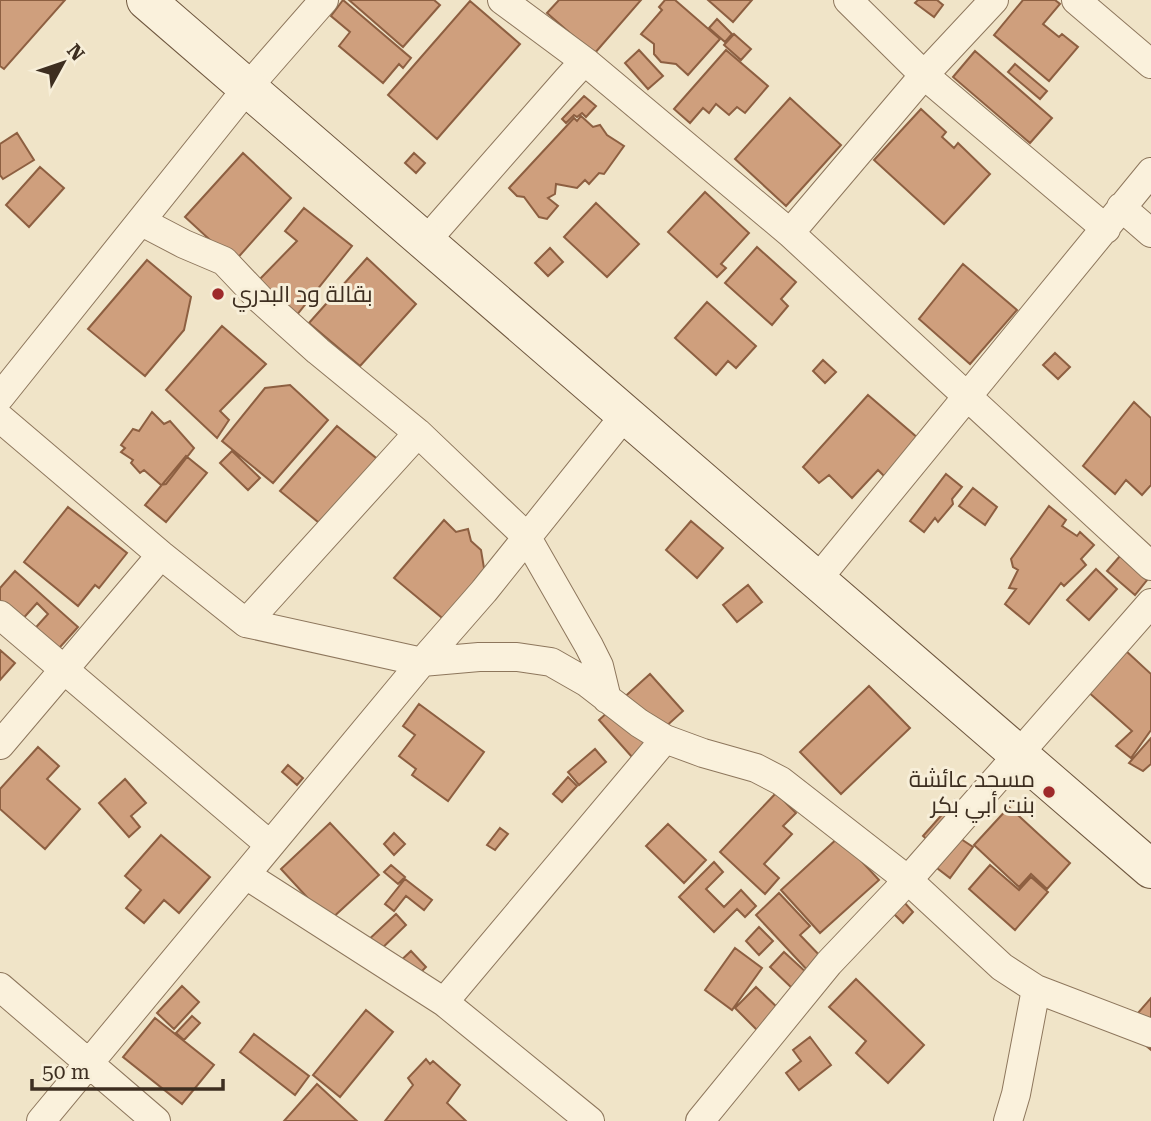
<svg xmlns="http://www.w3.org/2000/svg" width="1151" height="1121" font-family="'Roboto Serif',Cairo,serif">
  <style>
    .building { fill: #cf9f7d; stroke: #8d5f41; stroke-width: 2 }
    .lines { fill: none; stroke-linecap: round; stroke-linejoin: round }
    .street-casing { stroke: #8d765c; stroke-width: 30 }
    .secondary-casing { stroke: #6f573f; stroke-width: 40 }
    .street { stroke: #faf1dc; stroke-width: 28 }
    .secondary { stroke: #faf1dc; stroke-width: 38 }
    .poi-dot { fill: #9e2a2b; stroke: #f7eed8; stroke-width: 2.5 }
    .labels { text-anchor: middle; stroke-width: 6; stroke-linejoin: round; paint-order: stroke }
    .poi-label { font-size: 23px; fill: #3d2e20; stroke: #f7eed8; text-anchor: start }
  </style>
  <rect width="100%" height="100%" fill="#f0e4c8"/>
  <path class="building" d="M0 0H65L4 69 0 66Z
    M343 0 411 58 403 68 399 64 383 83 339 46 350 32 331 16Z
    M349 0H434L440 5 403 47Z
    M559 0H641L594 54 547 13Z
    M665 0H675L720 39 688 75 676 64 661 62 654 54V44L641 34 662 10 659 7Z
    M708 0H752L733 22Z
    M918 0H937L943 5 934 17 915 3Z
    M1023 0H1055L1060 4 1043 24 1059 37 1062 34 1078 47 1049 81 994 35Z
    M470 1 520 44 437 139 388 95Z
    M717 19 732 34 725 42 709 28Z
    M734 34 751 49 741 60 724 45Z
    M639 50 663 76 648 89 625 63Z
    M726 50 768 86 745 113 737 107 729 115 716 104 709 113 703 108 690 123 674 109Z
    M975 51 1052 118 1030 143 953 77Z
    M1015 64 1047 91 1040 99 1008 72Z
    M584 96 596 106 586 117 582 113 577 117 574 115 566 123 562 119Z
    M790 98 841 145 786 206 735 159Z
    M921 109 946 132 942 137 954 148 958 143 990 174 944 224 874 160Z
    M581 116 593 127 600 125 607 135 624 146 604 174 599 173 589 184 585 180 577 188 556 184 555 194 548 198 558 206 547 219 539 217 524 197 517 196 509 188 574 118 577 121Z
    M17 133 34 160 3 179 0 175V144Z
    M243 153 291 198 234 262 185 217Z
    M414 153 425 163 416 173 405 163Z
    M40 167 64 188 29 227 6 205Z
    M705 192 749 233 721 264 726 268 717 277 668 232Z
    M596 203 639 244 607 277 564 237Z
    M304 208 352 246 296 316 258 281 297 241 285 231Z
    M757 247 796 282 781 299 788 306 772 325 725 283Z
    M550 248 563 262 548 276 535 263Z
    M367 258 416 304 360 366 309 323Z
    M147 260 191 297 184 330 145 376 88 329Z
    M963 264 1017 310 970 364 919 319Z
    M707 302 756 346 736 368 728 361 716 375 675 338Z
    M222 326 266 364 220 411 229 420 217 438 166 390Z
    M1055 353 1070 367 1058 379 1043 365Z
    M823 360 836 372 825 383 813 371Z
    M290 385 328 420 273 483 222 441 265 388Z
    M868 395 919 439 888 480 878 470 852 498 829 475 819 483 803 467Z
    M1134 402 1151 418V485L1142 495 1126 480 1115 494 1083 466Z
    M152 412 164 424 170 421 194 448 166 484 161 485 144 470 140 473 131 463 133 460 121 452 125 448 121 445 133 429 139 431Z
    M337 426 381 462 329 531 280 491Z
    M232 451 260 478 248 490 220 463Z
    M186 456 207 473 166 522 145 505Z
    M946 474 962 487 952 499 953 504 938 522 935 518 924 532 910 521Z
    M973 488 997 507 985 525 959 506Z
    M1049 506 1066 520 1062 526 1077 536 1080 532 1094 545 1081 559 1086 565 1064 586 1061 583 1029 624 1005 604 1016 589 1009 588 1018 570 1013 567 1011 559Z
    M68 507 127 553 99 588 95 585 78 606 24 562Z
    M444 520 456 532 468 529 471 541 481 550 485 574 447 622 394 578Z
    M691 521 723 548 697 578 666 550Z
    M1120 556 1147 580 1135 595 1107 571Z
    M1096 569 1117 589 1089 620 1067 600Z
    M15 571 78 627 52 656 29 635 48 614 37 603 11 632 0 622V588Z
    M748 585 762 602 737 622 723 605Z
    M0 650 15 663 0 680Z
    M1125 650 1151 674V730L1131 758 1116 746 1132 731 1086 690Z
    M650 674 683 711 632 757 599 720Z
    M869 686 910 728 841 794 800 752Z
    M419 704 484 752 448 801 412 775 416 769 399 756 415 735 403 726Z
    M1151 738V764L1143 771 1129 763Z
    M38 747 59 766 47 779 80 809 45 849 0 809V789Z
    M595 749 606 762 579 785 568 772Z
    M288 765 303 778 297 785 282 772Z
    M568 777 577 786 562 802 553 794Z
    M125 779 146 803 131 816 140 827 129 837 99 803Z
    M776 793 796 813 783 826 792 834 764 864 779 878 765 894 720 852Z
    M955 800 972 815 940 851 923 836Z
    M1009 807 1070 863 1047 889 1031 874 1019 887 974 845Z
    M330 823 379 875 329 921 281 869Z
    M668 824 706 860 684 883 646 846Z
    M500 828 508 834 495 850 487 845Z
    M394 833 405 844 394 855 384 844Z
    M161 835 210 877 179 913 164 900 144 923 126 908 141 890 125 876Z
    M955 835 973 847 950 878 933 865Z
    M839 837 879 880 820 933 781 890Z
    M714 862 723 872 706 889 724 907 741 890 756 906 745 917 737 909 714 932 679 897Z
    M391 865 405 877 398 884 384 872Z
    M990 865 1019 890 1031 877 1048 892 1015 930 969 889Z
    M405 879 432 900 424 910 406 896 394 911 385 904Z
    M779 893 810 926 800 935 824 960 810 973 756 915Z
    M903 901 913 912 903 923 892 912Z
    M396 914 406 925 375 955 364 944Z
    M759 927 773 941 759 955 746 941Z
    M735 948 762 968 732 1010 705 990Z
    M411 951 426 967 412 981 396 965Z
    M784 952 808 974 793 989 770 967Z
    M856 979 924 1045 888 1083 856 1053 866 1041 829 1007Z
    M182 986 199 1002 174 1029 157 1013Z
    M756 987 780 1010 758 1031 735 1008Z
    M1151 998V1050L1125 1028Z
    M366 1010 393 1032 340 1097 313 1075Z
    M192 1016 200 1023 184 1040 176 1033Z
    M155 1018 214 1065 182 1104 123 1057Z
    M254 1034 309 1076 295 1095 240 1052Z
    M810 1037 831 1065 799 1090 786 1073 801 1061 793 1050Z
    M426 1059 430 1064 433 1061 460 1085 447 1103 466 1121H385L413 1085 408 1078Z
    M317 1084 357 1121H284Z"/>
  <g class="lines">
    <g class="street-casing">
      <path id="street" d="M502 0 587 63 790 233 1151 566
        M848 0 924 75 1106 229
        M1076 0 1151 64
        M1121 207 1151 233
        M142 222 184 244 224 261 260 299 318 351 418 433 526 536 589 646 599 666 607 699
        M790 233 924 75 994 0
        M425 242 567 80 578 68 587 63
        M0 397 248 87 324 0
        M0 418 161 555 246 623 422 662 479 657H517L551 662 586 682 639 723 665 739 703 753 756 768 781 781 908 880 1002 967 1036 989 1151 1033
        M816 581 1151 172
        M0 615 270 845
        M246 623 418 433
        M0 745 161 555
        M246 875 444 1002 590 1121
        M0 987 156 1121
        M444 1002 665 739
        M41 1121 422 662 484 591 625 415
        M700 1121 829 963 908 880 1151 603
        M1008 1121 1016 1094 1036 989"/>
    </g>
    <g class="secondary-casing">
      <path id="secondary" d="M146 0 1151 869"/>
    </g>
    <use href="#street" class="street"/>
    <use href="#secondary" class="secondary"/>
  </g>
  <g class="poi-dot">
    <circle cx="218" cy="294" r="7"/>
    <circle cx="1049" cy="792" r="7"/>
  </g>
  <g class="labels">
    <g class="poi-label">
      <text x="232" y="302">بقالة ود البدري</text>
      <text x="1035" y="787" text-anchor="end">مسجد عائشة<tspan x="1035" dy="26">بنت أبي بكر</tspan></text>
    </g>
  </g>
  <g transform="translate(63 63) rotate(50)" stroke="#f7eed8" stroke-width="5" paint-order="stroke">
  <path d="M0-5L12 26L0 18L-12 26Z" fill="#3d2e20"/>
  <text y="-10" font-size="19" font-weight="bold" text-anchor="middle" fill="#3d2e20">N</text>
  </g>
  <path d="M32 1079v10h191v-10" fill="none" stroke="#3d2e20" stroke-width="3.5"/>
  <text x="42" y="1079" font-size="21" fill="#3d2e20" stroke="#f7eed8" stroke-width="5" paint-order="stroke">50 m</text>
</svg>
